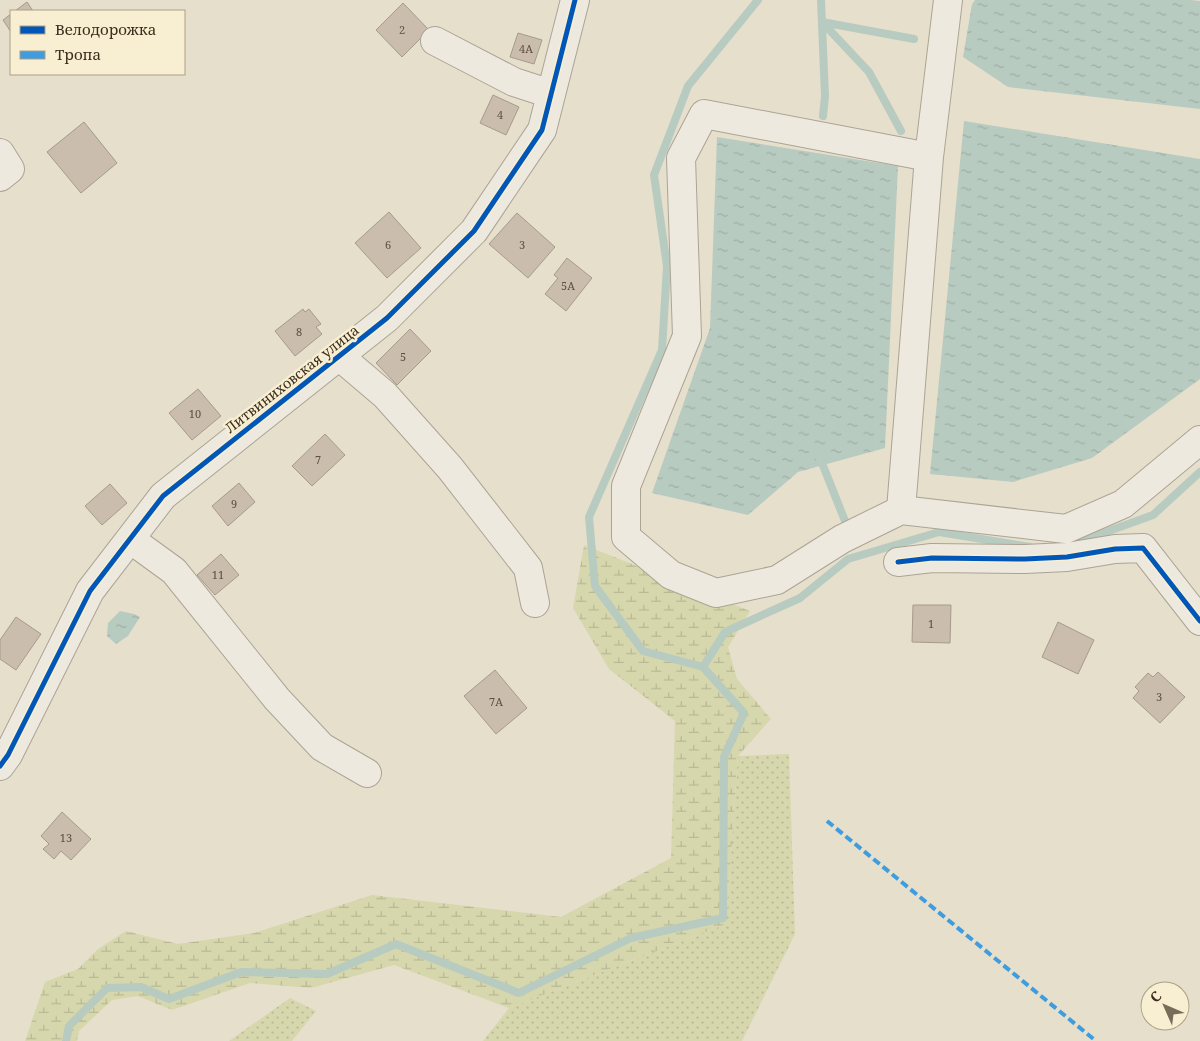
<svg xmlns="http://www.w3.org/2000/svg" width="1200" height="1041" font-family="'Noto Serif',serif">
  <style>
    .grass { fill: url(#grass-dots) }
    .wetland { fill: url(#wetland-marsh) }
    .water { fill: url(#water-ripples) }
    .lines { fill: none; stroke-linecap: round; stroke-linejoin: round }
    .stream { stroke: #b8cbc0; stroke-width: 8 }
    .building { fill: #cabdad; stroke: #a69a8b }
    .minor-casing { stroke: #aba495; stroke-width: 30 }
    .minor { stroke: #eee9de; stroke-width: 28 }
    .quiet { stroke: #3f9cdf; stroke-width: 4; stroke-dasharray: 8 4; stroke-linecap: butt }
    .cycleway-casing { stroke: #f8eed1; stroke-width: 8 }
    .cycleway { stroke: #0057b8; stroke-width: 5 }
    .labels { text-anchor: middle; stroke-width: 5; stroke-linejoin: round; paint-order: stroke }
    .number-label { font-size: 11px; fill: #5f5041 }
    .street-label { font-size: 14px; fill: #3b2c1d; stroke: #f8eed1 }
  </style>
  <defs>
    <pattern id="grass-dots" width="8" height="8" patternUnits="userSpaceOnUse" patternTransform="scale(1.25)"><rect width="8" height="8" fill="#d6d7ad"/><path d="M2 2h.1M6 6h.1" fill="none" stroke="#b9b994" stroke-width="1.8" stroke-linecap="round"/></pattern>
    <pattern id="wetland-marsh" width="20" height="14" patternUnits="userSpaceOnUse" patternTransform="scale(1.25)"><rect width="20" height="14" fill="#d6d7ad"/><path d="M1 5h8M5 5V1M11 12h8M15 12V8" fill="none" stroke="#b9b994"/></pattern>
    <pattern id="water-ripples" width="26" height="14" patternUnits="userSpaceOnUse" patternTransform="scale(1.25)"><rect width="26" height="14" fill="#b8cbc0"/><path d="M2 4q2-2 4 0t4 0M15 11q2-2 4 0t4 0" fill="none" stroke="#9faea5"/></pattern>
  </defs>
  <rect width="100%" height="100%" fill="#e6dfcc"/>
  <path class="grass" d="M789 754 795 934 742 1041H483L509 1008 726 924 738 756Z
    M290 998 316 1011 292 1041H229Z"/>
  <path class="wetland" d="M584 545 750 611 728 647 737 679 771 719 738 756 726 924 509 1008 394 965 311 988 250 983 172 1010 138 996 112 1000 79 1031 77 1041H25L45 982 78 969 98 949 126 931 178 944 254 933 372 895 561 917 671 858 675 721 609 669 573 608Z"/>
  <path class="water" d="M975 0H1191L1200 1V109L1008 87 963 57 972 4Z
    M964 121 1200 159V379L1092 458 1013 482 930 474Z
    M717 137 898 166 885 448 798 472 748 515 652 493 710 328Z
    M120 611 134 614 140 617 128 636 116 644 107 636 108 623Z"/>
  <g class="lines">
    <path class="stream" d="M821 0 825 96 823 116
      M822 22 869 72 901 131
      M822 22 914 39
      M820 458 847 526
      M1073 544 1153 515 1200 472
      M703 667 725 632 800 598 848 559 939 532 1030 547
      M66 1041 69 1026 107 988 141 987 169 999 241 972 327 974 396 944 519 993 631 938 723 918 724 757 744 713 703 667 643 651 595 586 589 517 662 350 667 266 654 175 688 86 758 0"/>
  </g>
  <path class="building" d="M27 2 33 11H15Z
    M403 3 429 30 402 57 376 30Z
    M11 14V32L3 20Z
    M518 33 542 40 534 64 510 57Z
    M493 95 519 107 506 135 480 123Z
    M84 122 117 163 81 193 47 152Z
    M389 212 421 248 387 278 355 243Z
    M517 213 555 247 528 278 489 244Z
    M567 258 592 278 566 311 545 294 558 278 554 275Z
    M303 309 305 312 309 309 321 324 316 327 322 334 295 356 275 331Z
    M410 329 431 351 397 385 376 363Z
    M198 389 221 416 192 440 169 413Z
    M325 434 345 455 312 486 292 466Z
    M239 483 255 502 228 526 212 506Z
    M110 484 127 503 102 525 85 506Z
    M221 554 239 575 215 595 197 575Z
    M913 605H951L950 643 912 642Z
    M16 617 41 634 16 670 0 659V640Z
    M1058 622 1094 640 1078 674 1042 657Z
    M495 670 527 708 496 734 464 696Z
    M1158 672 1185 697 1160 723 1133 698 1139 691 1135 687 1148 673 1153 677Z
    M62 812 91 839 71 860 61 851 54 859 43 849 49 844 41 836Z"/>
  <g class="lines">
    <g class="minor-casing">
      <path id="minor" d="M435 41 514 82 551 94
        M0 153 10 169 0 177
        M929 157 704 114 681 158 687 336 626 486V537L671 575 716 593 777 580 842 539 901 510 1066 529 1123 504 1200 440
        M339 356 385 395 450 468 528 568 535 603
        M901 510 929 157 948 0
        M130 539 174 571 277 699 322 747 367 773
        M898 562 932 558 1025 559 1067 557 1115 549 1143 548 1200 621
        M0 766 8 755 90 591 163 496 387 318 474 231 542 130 575 0"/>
    </g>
    <use href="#minor" class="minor"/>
    <path class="quiet" d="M827 821 1096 1041"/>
    <g class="cycleway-casing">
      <path id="cycleway" d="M898 562 932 558 1025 559 1067 557 1115 549 1143 548 1200 621
        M0 766 8 755 90 591 163 496 387 318 474 231 542 130 575 0"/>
    </g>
    <use href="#cycleway" class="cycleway"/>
  </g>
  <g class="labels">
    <g class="number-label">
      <text x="402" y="34">2</text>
      <text x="526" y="53">4А</text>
      <text x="500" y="119">4</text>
      <text x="388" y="249">6</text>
      <text x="522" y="249">3</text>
      <text x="568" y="290">5А</text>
      <text x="299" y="336">8</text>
      <text x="403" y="361">5</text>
      <text x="195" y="418">10</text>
      <text x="318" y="464">7</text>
      <text x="234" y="508">9</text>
      <text x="218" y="579">11</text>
      <text x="931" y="628">1</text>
      <text x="1159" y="701">3</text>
      <text x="496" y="706">7А</text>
      <text x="66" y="842">13</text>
    </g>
    <g class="street-label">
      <text transform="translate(292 379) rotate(-38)" y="5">Литвиниховская улица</text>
    </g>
  </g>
  <rect x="10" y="10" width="175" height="65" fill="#f8eed1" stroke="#aca089"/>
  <rect x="20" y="26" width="25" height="8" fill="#0057b8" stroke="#aca089"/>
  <text x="55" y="35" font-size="15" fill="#3b2c1d">Велодорожка</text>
  <rect x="20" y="51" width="25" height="8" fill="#3f9cdf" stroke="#aca089"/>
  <text x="55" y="60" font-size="15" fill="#3b2c1d">Тропа</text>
  <g transform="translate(1165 1006) rotate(315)"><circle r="24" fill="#f8eed1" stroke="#aca089"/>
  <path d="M0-4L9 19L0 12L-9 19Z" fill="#776b5a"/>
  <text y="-8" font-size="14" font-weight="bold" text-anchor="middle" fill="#3b2c1d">С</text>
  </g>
</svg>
